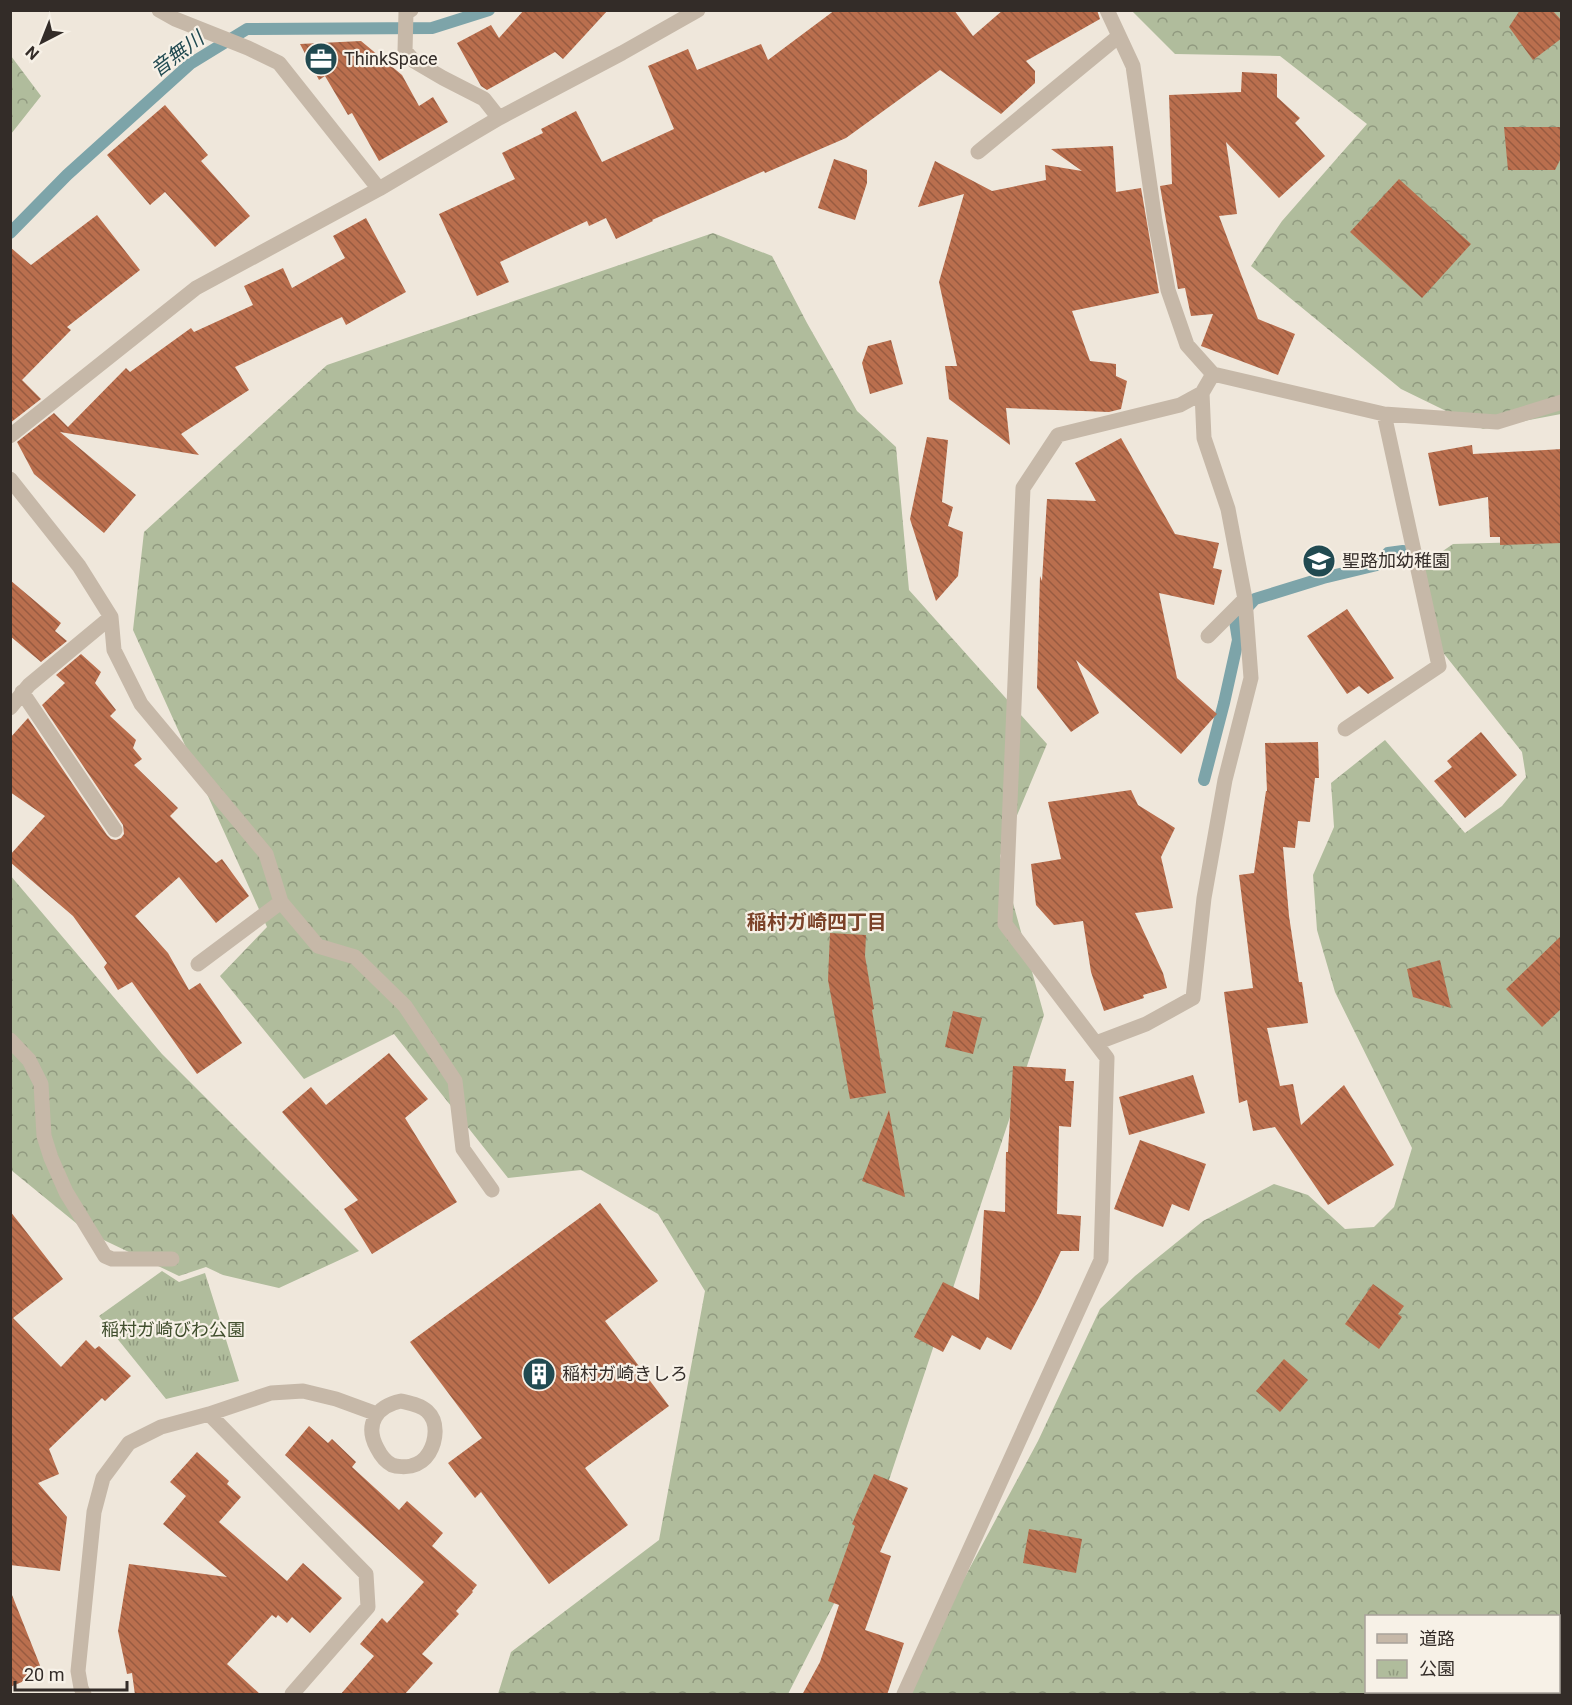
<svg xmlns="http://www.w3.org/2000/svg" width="1572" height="1705" font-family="Roboto,'Noto Sans JP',sans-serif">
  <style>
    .forest { fill: url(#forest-crowns); fill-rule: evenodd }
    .park { fill: url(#park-tufts) }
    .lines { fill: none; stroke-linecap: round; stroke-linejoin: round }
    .stream { stroke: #7da4a9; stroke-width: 12 }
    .building { fill: url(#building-back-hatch) }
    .minor { stroke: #c6b8a8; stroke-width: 15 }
    .labels { text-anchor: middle; stroke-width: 4.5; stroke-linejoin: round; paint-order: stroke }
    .poi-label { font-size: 18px; fill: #332c28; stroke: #f7f1e7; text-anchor: start }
    .park-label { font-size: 18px; fill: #414f2e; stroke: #f7f1e7 }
    .water-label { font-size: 20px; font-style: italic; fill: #214a51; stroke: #f7f1e7 }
    .neighbourhood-label { font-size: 20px; font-weight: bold; fill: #7b4228; stroke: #f7f1e7 }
  </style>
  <defs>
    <pattern id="forest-crowns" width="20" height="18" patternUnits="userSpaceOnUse" patternTransform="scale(1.5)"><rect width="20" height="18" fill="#b0bc9c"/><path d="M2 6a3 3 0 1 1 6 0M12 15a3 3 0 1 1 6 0" fill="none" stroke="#90997f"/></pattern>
    <pattern id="park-tufts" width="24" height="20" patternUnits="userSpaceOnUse" patternTransform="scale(1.5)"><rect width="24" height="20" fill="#b0bc9c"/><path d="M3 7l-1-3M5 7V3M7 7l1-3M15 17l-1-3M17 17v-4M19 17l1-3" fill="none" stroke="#90997f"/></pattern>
    <pattern id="building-back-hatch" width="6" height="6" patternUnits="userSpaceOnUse" patternTransform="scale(1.5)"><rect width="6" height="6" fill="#ba6f4e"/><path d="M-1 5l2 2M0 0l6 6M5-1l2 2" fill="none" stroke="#985b41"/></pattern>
  </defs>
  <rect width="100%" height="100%" fill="#efe7db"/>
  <path class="forest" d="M1132 11H1561V414L1483 429 1401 389 1251 266 1282 221 1367 124 1280 56 1175 54Z
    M11 56 41 96 11 134Z
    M713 233 772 256 807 323 857 411 896 447 909 590 1047 744 1000 856 1044 1015 874 1525 788 1694H498L511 1652 659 1540 705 1291 658 1214 581 1170 508 1178 394 1034 304 1079 220 976 267 927 133 630 144 532 327 365Z
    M1561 541V1694H902L1038 1441 1100 1309 1135 1276 1203 1221 1274 1184 1308 1195 1345 1229 1374 1227 1394 1207 1412 1148 1335 992 1317 930 1313 875 1334 827 1331 783 1385 740 1465 833 1502 806 1526 777 1522 752 1441 650 1424 564 1453 544ZM1366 1616H1558V1692H1366Z
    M10 875 162 1054 359 1251 279 1288 223 1275 206 1267 179 1276 87 1232 11 1170Z"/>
  <path class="park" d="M162 1271 179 1282 205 1273 239 1381 166 1399 99 1316Z"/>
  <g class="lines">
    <path class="stream" d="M10 233 67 175 190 64 247 29 432 28 489 10
      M1204 780 1224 703 1238 640 1235 621 1255 599 1323 578 1377 565 1388 553 1403 551"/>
  </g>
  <path class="building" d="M524 10H608L563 59 555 52 487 90 481 86 457 43 491 25 499 38Z
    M835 10H954L973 36 1003 10H1097L1100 19 1026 61 1035 71V83L1001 114 940 70 846 138 765 173 764 171 652 220 653 221 616 239 606 218 589 226 587 221 500 262 509 282 477 296 439 214 515 179 502 153 543 133 541 129 576 111 602 162 674 129 648 66 688 49 697 70 761 44 768 60Z
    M1520 10H1552L1562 21V38L1533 60 1509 27Z
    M361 41 402 75 419 106 433 97 448 122 379 161 352 113 348 115 325 76 319 80 300 44Z
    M1242 72 1277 74V97L1300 118 1295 123 1325 156 1279 198 1226 142 1237 214 1219 216 1258 319 1295 334 1278 375 1201 346 1213 314 1191 316 1185 288 1178 289 1160 186 1172 184 1169 95 1241 92Z
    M165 105 208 155 201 161 250 216 215 247 165 192 150 205 107 155Z
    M1504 127H1562V156L1555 170H1508Z
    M1113 146 1116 192 1141 188 1159 293 1072 311 1090 361 1116 364V376L1127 381 1121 409 1109 412 1006 408 1010 445 949 399 945 366H957L939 282 964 194 918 207 935 161 992 191 1046 180 1045 165 1082 171 1051 149Z
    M834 159 867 170V183L855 220 818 208Z
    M1399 179 1471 244 1422 298 1350 232Z
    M97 215 140 270 67 327 71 330 22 380 41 399 10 423V247L31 265Z
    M366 218 406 292 346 325 342 317 235 367 249 390 181 434 199 455 60 432 136 495 104 533 34 474 17 442 54 413 68 427 126 368 130 372 191 328 194 332 253 305 244 286 283 268 292 288 345 258 333 236Z
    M891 340 903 384 870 394 862 363 868 346Z
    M927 437 948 440 942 502 953 507 948 526 963 532 958 576 936 601 910 519Z
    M1121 438 1175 534 1219 543 1213 568 1222 570 1214 605 1159 593 1177 678 1217 714 1181 754 1076 660 1099 713 1071 732 1037 688 1040 576 1042 581 1047 499 1096 501 1075 463Z
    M1472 445 1473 454 1562 449V543L1500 545V537H1490L1488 497 1439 506 1428 453Z
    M10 580 61 623 55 631 67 641 41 662 10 636Z
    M1347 609 1394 678 1368 694 1359 686 1347 694 1307 636Z
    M81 654 101 672 95 683 116 710 110 716 136 740 133 748 142 759 134 765 178 808 170 816 216 863 222 859 249 896 216 923 179 877 135 916 168 953 189 990 200 983 242 1043 197 1074 132 982 118 990 104 967 107 963 73 916 10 862V855L45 816 10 792V738L28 718 107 835 111 839 116 840 121 838 124 834 123 825 42 705 65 683 56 675Z
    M1481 732 1517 775 1465 818 1434 781 1452 767 1447 761Z
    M1318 742 1319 778H1315L1310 822 1298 821 1295 848 1283 847 1289 916 1299 982H1302L1308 1023 1267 1028 1280 1086 1293 1084 1301 1125 1344 1085 1394 1165 1328 1205 1275 1127 1253 1131 1247 1100 1239 1103 1224 992 1253 988 1239 875 1254 873 1266 791H1267L1265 743Z
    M1131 790 1138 805 1175 828 1161 857 1173 908 1135 913 1163 973 1167 988 1143 995 1144 998 1104 1011 1091 972 1083 921 1054 925 1036 905 1031 864 1061 859 1048 802Z
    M830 933 866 935 865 956 874 1009 872 1010 886 1093 850 1099 828 980Z
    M1562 935V1008L1542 1027 1506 989Z
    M1440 960 1451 1008 1413 997 1407 969Z
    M953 1011 982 1018 973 1054 945 1047Z
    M389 1053 428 1099 405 1118 457 1202 372 1254 344 1209 358 1200 282 1112 311 1087 326 1105Z
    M1013 1066 1066 1069 1065 1081H1074L1071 1127 1059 1126 1057 1214 1081 1216 1079 1251H1061L1039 1297 1011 1350 987 1337 980 1350 952 1335 943 1352 914 1337 943 1282 979 1300 984 1210 1005 1212 1006 1152H1008Z
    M1193 1075 1205 1113 1129 1135 1119 1097Z
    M889 1110 905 1197 862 1181Z
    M1140 1140 1206 1164 1189 1211 1172 1204 1163 1227 1114 1209Z
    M600 1203 658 1281 605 1321 669 1406 585 1468 628 1525 549 1584 481 1492 475 1498 448 1463 482 1438 410 1342Z
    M10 1211 63 1279 13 1318 61 1367 86 1340 95 1349 99 1346 131 1376 105 1401 102 1398 49 1449 59 1474 38 1483 67 1517 60 1571 10 1565Z
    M1373 1284 1404 1306 1398 1314 1402 1317 1379 1349 1345 1324Z
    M1284 1359 1308 1380 1280 1412 1256 1391Z
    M309 1426 328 1443 332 1439 356 1462 352 1467 399 1510 407 1501 443 1533 432 1546 477 1585 472 1591 473 1592 456 1611 459 1614 422 1654 433 1663 404 1695H340L374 1656 360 1644 382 1618 387 1623 424 1582 285 1455Z
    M197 1452 229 1481 227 1484 241 1497 219 1522 287 1581 303 1563 342 1598 310 1633 292 1617 287 1623 278 1615 276 1618 272 1615 227 1664 261 1695H135L132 1673 127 1674 118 1631 129 1564 227 1577 163 1524 186 1496 170 1482Z
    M874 1474 908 1488 880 1552 891 1556 865 1630 904 1643 887 1695H802L820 1662 839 1605 828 1601 855 1526 852 1524Z
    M1029 1529 1082 1539 1076 1573 1023 1563Z
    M10 1595H12L43 1673 10 1687Z"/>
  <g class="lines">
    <path class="minor" d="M159 10 175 19 248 48 279 63 379 189
      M411 10 406 12 405 51 414 61 443 78 484 99 499 118
      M1107 10 1133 66 1155 221 1168 290 1187 345 1213 374 1384 414 1497 422 1562 402
      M978 152 1119 36
      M10 436 196 288 379 189 499 118 622 53 698 10
      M10 479 79 566 111 617 114 650 141 704 266 854 281 902 318 946 355 957 405 1006 455 1081 463 1149 492 1190
      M1208 636 1245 599
      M22 692 115 830
      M10 708 29 685 111 617
      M1345 729 1439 666 1384 414
      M198 964 281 902
      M10 1040 29 1060 41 1084 44 1136 51 1158 66 1192 105 1256 112 1259H172
      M1096 1043 1146 1024 1193 998 1204 898 1225 780 1251 678 1245 599 1228 509 1204 438 1202 393
      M401 1401C409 1403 421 1405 427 1411 439 1422 436 1441 429 1453 424 1461 419 1464 411 1466 406 1467 397 1467 392 1465 386 1462 380 1454 377 1448 364 1424 377 1406 401 1401Z
      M209 1414 366 1574 368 1607 292 1694
      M84 1694 81 1688 78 1671 94 1512 103 1478 129 1443 161 1427 209 1414 271 1393 303 1391 336 1399 377 1414
      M904 1694 1101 1260 1107 1058 1005 924 1023 488 1058 435 1180 405 1202 393 1213 374"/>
  </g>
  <defs>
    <g id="office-disc" transform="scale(1.725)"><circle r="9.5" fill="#214a51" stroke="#f7f1e7"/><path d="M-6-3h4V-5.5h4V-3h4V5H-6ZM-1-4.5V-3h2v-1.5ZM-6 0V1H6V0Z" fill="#fff"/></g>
    <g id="school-disc" transform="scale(1.725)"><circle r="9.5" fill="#214a51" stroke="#f7f1e7"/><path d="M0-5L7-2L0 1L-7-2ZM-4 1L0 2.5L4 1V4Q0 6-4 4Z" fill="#fff"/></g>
    <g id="building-disc" transform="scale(1.725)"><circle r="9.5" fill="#214a51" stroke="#f7f1e7"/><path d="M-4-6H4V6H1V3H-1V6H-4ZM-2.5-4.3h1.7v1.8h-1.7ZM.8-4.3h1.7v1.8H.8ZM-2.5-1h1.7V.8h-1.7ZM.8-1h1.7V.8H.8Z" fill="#fff"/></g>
  </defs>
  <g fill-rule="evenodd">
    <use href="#office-disc" x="321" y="59"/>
    <use href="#school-disc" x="1319" y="561"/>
    <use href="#building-disc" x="539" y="1374"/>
  </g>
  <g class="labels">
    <g class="poi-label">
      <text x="344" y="65">ThinkSpace</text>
      <text x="1342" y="567">聖路加幼稚園</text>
      <text x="562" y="1380">稲村ガ崎きしろ</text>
    </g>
    <g class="park-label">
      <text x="173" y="1336">稲村ガ崎びわ公園</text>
    </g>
    <g class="water-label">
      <text transform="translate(177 54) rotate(-37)" y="7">音無川</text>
    </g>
    <g class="neighbourhood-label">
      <text x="817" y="929">稲村ガ崎四丁目</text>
    </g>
  </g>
  <rect width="1572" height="1705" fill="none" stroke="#332c28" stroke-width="24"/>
  <rect x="1365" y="1615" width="195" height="78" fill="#f7f1e7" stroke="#a9a29b" stroke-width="1.5"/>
  <rect x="1377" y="1634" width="30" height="9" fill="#c6b8a8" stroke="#a9a29b" stroke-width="1.5"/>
  <text x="1419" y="1645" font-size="18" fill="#332c28">道路</text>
  <rect x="1377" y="1660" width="30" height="18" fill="url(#park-tufts)" stroke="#a9a29b" stroke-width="1.5"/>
  <text x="1419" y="1675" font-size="18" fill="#332c28">公園</text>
  <g transform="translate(42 42) rotate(222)" stroke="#f7f1e7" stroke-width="4.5" paint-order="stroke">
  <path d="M0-4.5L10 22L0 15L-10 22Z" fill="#332c28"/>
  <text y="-9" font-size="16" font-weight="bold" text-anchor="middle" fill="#332c28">N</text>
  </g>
  <path d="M15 1681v9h112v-9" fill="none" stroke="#332c28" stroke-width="3"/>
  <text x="24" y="1681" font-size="18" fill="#332c28" stroke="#f7f1e7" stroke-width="4.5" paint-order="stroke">20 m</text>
</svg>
